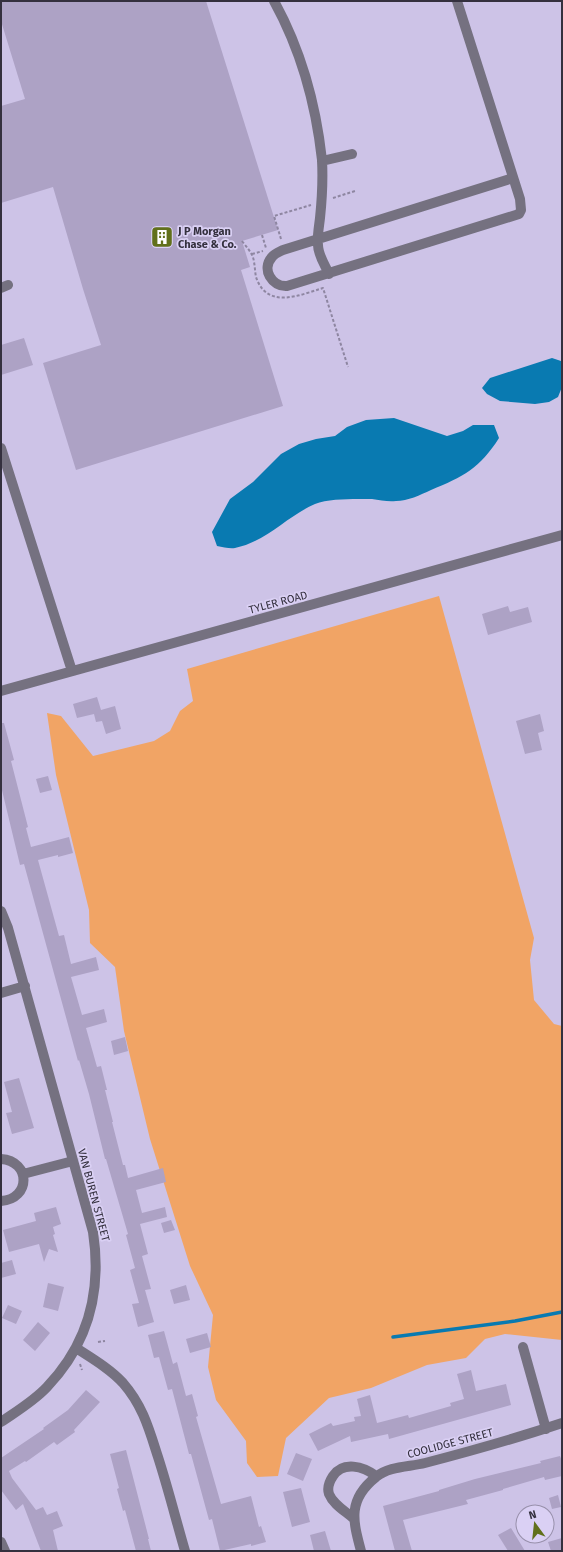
<svg xmlns="http://www.w3.org/2000/svg" width="563" height="1552" font-family="'Fira Sans',sans-serif">
  <style>
    .green { fill: #f1a465 }
    .water { fill: #097ab1 }
    .lines { fill: none; stroke-linecap: round; stroke-linejoin: round }
    .stream { stroke: #097ab1; stroke-width: 3.5 }
    .building { fill: #ada2c5 }
    .path { stroke: #8e86a1; stroke-width: 2; stroke-dasharray: 3 2; stroke-linecap: butt }
    .minor { stroke: #757180; stroke-width: 10 }
    .labels { text-anchor: middle; stroke-width: 3.5; stroke-linejoin: round; paint-order: stroke }
    .poi-label { font-size: 11px; font-weight: bold; fill: #34303e; stroke: #dad0f4; text-anchor: start }
    .street-label { font-size: 11px; fill: #34303e; stroke: #dad0f4 }
  </style>
  <rect width="100%" height="100%" fill="#cdc3e7"/>
  <path class="green" d="M439 596 534 938 530 960 534 1000 554 1024 562 1026V1340L505 1334 485 1339 466 1358 427 1365 371 1388 329 1398 286 1438 278 1476 257 1477 247 1463 246 1441 216 1400 208 1367 213 1315 190 1266 150 1139 124 1031 115 967 90 943 89 910 56 775 47 713 61 716 93 756 154 741 170 731 180 711 193 701 187 669Z"/>
  <path class="water" d="M552 358 561 361 562 363V387L558 397 549 402 535 404 500 401 487 394 482 388 490 378Z
    M394 418 447 436 463 431 473 425H494L499 438C480 468 463 477 431 490 420 495 408 501 396 501 388 502 380 500 372 499 356 499 330 498 315 504 287 516 266 542 235 548 230 549 223 547 217 546L212 532 230 499 253 482 281 454 299 444 316 439 335 436 347 427 366 420Z"/>
  <g class="lines">
    <path class="stream" d="M393 1337 515 1321 562 1312"/>
  </g>
  <path class="building" d="M1 1H206L278 230 242 241 250 267 241 270 283 406 76 470 43 363 101 345 83 289 53 187 1 203V106L25 99 1 21Z
    M24 338 33 365 1 375V345Z
    M508 606 510 612 528 607 532 622 488 635 482 614Z
    M97 697 101 710 115 706 121 729 106 734 102 721 96 722 94 714 77 718 73 704Z
    M540 714 544 731 538 733 542 750 525 754 516 721Z
    M1 723H4L14 760 11 761 28 827 26 828 31 847 69 837 73 853 58 857V855L38 860 59 936 64 935 71 964 96 957 99 970 71 977 82 1015 104 1009 107 1022 86 1028 97 1067 101 1066 107 1090H105L113 1122H112L123 1165H125L128 1178 163 1168 166 1182 136 1190 142 1213 165 1207 167 1217 140 1224 148 1254 142 1256 151 1289 145 1290 154 1322 138 1327 132 1304 139 1303 130 1270 135 1268 126 1235 128 1234 106 1159H105L89 1094 79 1060 78 1061 24 864 20 865 1 786Z
    M48 776 52 790 40 793 36 779Z
    M125 1037 128 1051 114 1055 111 1041Z
    M19 1078 34 1128 12 1134 6 1113 12 1112 4 1082Z
    M56 1207 61 1224 53 1227 55 1234 53 1235 58 1252 49 1249 44 1262 39 1244 9 1252 3 1230 36 1221 34 1213Z
    M171 1220 175 1230 164 1233 161 1223Z
    M12 1260 16 1274 1 1278V1263Z
    M48 1283 64 1287 58 1311 43 1307Z
    M186 1285 190 1300 174 1304 170 1290Z
    M8 1305 22 1311 16 1324 2 1318Z
    M38 1322 50 1333 35 1351 23 1340Z
    M164 1331 173 1364 177 1362 186 1396 192 1394 198 1416 196 1417 221 1504 251 1496 259 1527 261 1526 266 1542 251 1546V1544L220 1551 212 1519 209 1520 191 1454H189L172 1389 168 1390 159 1357 154 1358 148 1335Z
    M207 1333 211 1347 190 1353 186 1339Z
    M471 1370 476 1391 506 1384 511 1405 389 1439 388 1434 351 1442 350 1436 318 1451 309 1434 331 1423 333 1426 355 1421 354 1417 361 1416 357 1399 370 1395 377 1423 408 1415 409 1418 451 1406 450 1403 464 1399 457 1374Z
    M86 1390 100 1402 74 1430 75 1432 57 1445 54 1442 26 1462 25 1461 9 1471 12 1478 36 1510 43 1507 47 1515 57 1511 63 1526 53 1530 58 1551H41L23 1504 16 1510 1 1490V1458L44 1429 43 1428 68 1410Z
    M126 1450 149 1539H148L151 1551H136L125 1510 123 1511 117 1489 119 1488 110 1454Z
    M296 1453 312 1459 303 1481 287 1474Z
    M560 1456 562 1461V1476L545 1480 544 1477 503 1489V1490L466 1500 468 1504 403 1520 412 1551H395L383 1506 439 1491V1490L475 1479 541 1463 540 1461Z
    M301 1488 310 1522 292 1527 283 1492Z
    M558 1495 561 1507 552 1509 549 1498Z
    M511 1528 525 1551H508L498 1535Z
    M325 1531 331 1551H314L310 1535Z
    M562 1538V1551H551L548 1542Z"/>
  <g class="lines">
    <path class="path" d="M333 198 355 191
      M262 235 266 248
      M281 239 274 216 311 205
      M242 241C247 248 253 253 254 262 255 267 255 272 256 277 267 310 300 295 323 288L348 367
      M252 254 263 251
      M98 1342 105 1341
      M80 1364 82 1370"/>
    <path class="minor" d="M274 1C301 50 316 105 322 160 323 179 322 199 320 218 319 227 317 237 318 245 318 255 325 265 329 274
      M457 1 520 199 521 210 519 214 287 286C272 287 261 269 272 257 275 253 279 252 283 250L513 178
      M322 161 352 154
      M1 288 8 285
      M1 448 72 671
      M1 691 562 535
      M1 911 8 928 93 1232C102 1291 89 1343 47 1387 34 1401 17 1411 1 1422
      M1 993 25 986
      M1 1159C31 1161 31 1199 1 1201
      M23 1174 73 1161
      M523 1347 546 1429
      M76 1348C93 1359 110 1369 123 1383 143 1406 149 1429 158 1457 168 1488 176 1520 185 1551
      M353 1518C345 1511 333 1504 329 1494 327 1488 329 1482 333 1476 343 1461 363 1466 376 1476
      M1 1542 5 1551
      M361 1551C353 1521 347 1500 376 1477 389 1466 409 1467 425 1463 471 1451 517 1438 562 1423"/>
  </g>
  <defs>
    <g id="building-square" transform="scale(1.15)"><rect x="-9" y="-9" width="18" height="18" rx="4" fill="#61701b" stroke="#dad0f4"/><path d="M-4-6H4V6H1V3H-1V6H-4ZM-2.5-4.3h1.7v1.8h-1.7ZM.8-4.3h1.7v1.8H.8ZM-2.5-1h1.7V.8h-1.7ZM.8-1h1.7V.8H.8Z" fill="#fff"/></g>
  </defs>
  <g fill-rule="evenodd">
    <use href="#building-square" x="162" y="237"/>
  </g>
  <g class="labels">
    <g class="poi-label">
      <text x="178" y="235">J P Morgan<tspan x="178" dy="13">Chase &amp; Co.</tspan></text>
    </g>
    <g class="street-label">
      <text transform="translate(278 602) rotate(-15)" y="4">TYLER ROAD</text>
      <text transform="translate(94 1195) rotate(75)" y="4">VAN BUREN STREET</text>
      <text transform="translate(450 1443) rotate(-15)" y="4">COOLIDGE STREET</text>
    </g>
  </g>
  <rect width="563" height="1552" fill="none" stroke="#34303e" stroke-width="4"/>
  <g transform="translate(535 1524) rotate(345)"><circle r="19" fill="#dad0f4" stroke="#9890ab"/>
  <path d="M0-3L7 15L0 10L-7 15Z" fill="#61701b"/>
  <text y="-6" font-size="11" font-weight="bold" text-anchor="middle" fill="#34303e">N</text>
  </g>
</svg>
